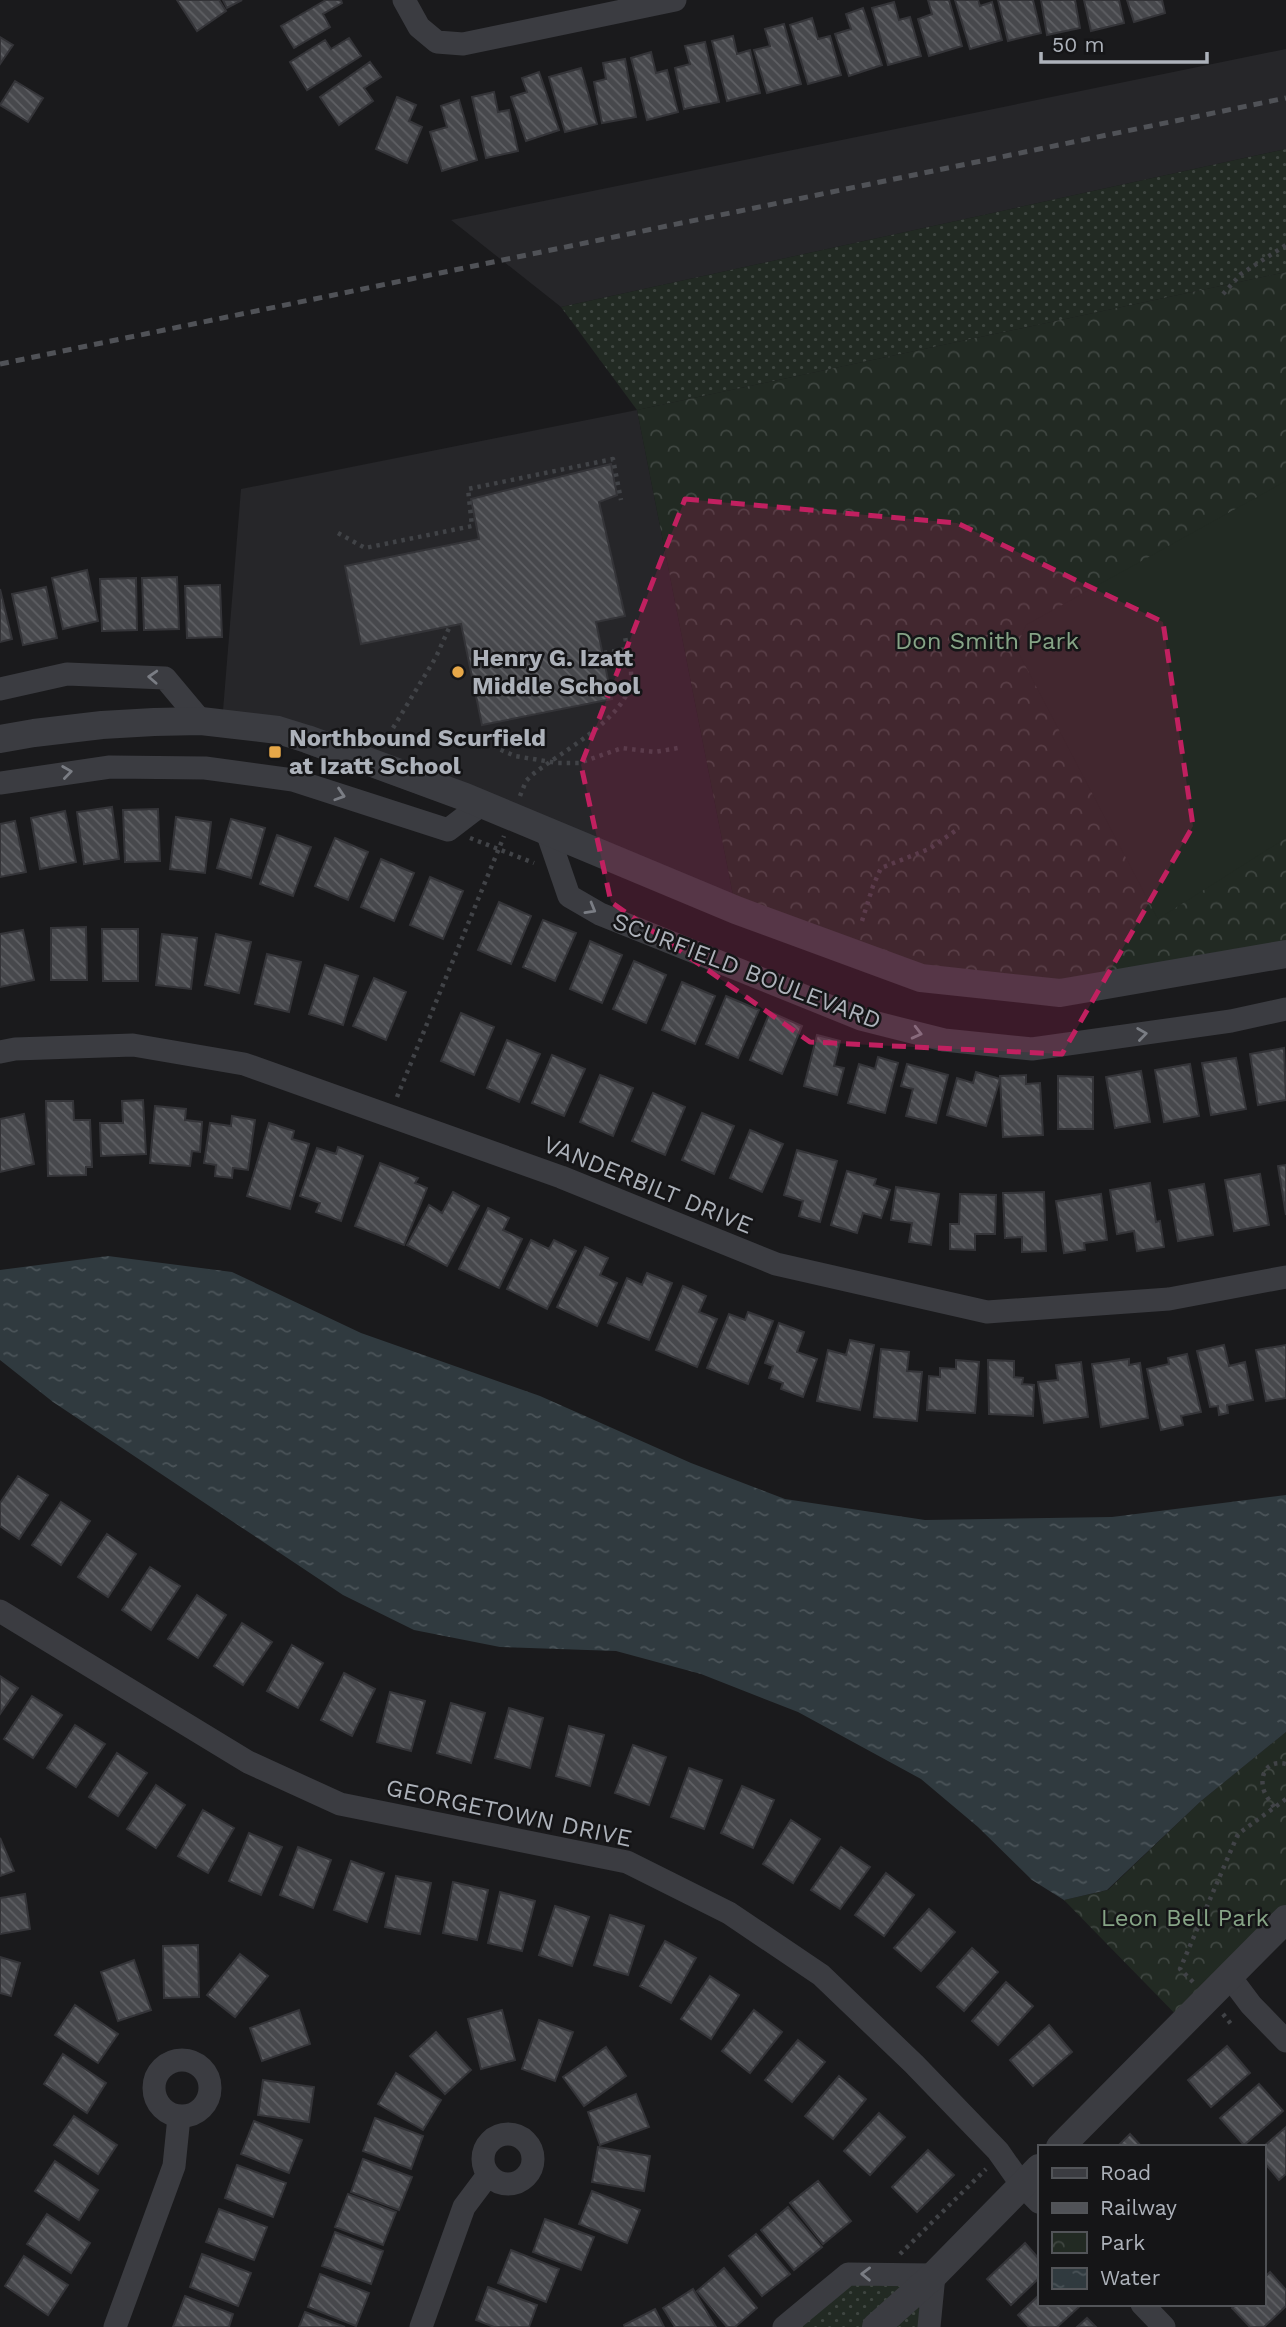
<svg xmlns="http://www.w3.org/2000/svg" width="1286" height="2327" font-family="'Work Sans',sans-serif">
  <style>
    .built { fill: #262629 }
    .grass { fill: url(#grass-dots) }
    .park { fill: url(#park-crowns) }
    .garden { fill: #222a23 }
    .water { fill: url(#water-ripples) }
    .building { fill: url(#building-back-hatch); stroke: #343438; stroke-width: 2 }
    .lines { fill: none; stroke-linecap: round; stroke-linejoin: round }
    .path { stroke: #414347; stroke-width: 4.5; stroke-dasharray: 3.5 5; stroke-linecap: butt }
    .minor { stroke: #3b3c41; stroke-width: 23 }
    .tertiary { stroke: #3b3c41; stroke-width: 28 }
    .rail { stroke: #505257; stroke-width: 5; stroke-dasharray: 9 7; stroke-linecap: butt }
    .oneway { stroke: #7a7d84 }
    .marked { fill: #c12060; fill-opacity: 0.2; stroke: #c12060; stroke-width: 5; stroke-dasharray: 14 9; stroke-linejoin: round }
    .poi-dot { fill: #e6a748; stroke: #151517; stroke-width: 2.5 }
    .labels { text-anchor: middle; stroke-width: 5; stroke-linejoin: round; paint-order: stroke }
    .park-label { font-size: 24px; fill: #86a486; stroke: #151517 }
    .poi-label { font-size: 24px; font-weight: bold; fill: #adb2ba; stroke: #151517; text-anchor: start }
    .street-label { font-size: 24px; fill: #adb2ba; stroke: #151517 }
  </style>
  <defs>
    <pattern id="grass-dots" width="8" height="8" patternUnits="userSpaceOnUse" patternTransform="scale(1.75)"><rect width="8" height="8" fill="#222a23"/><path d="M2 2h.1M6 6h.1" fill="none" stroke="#3f4641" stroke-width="1.8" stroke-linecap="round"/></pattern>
    <pattern id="park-crowns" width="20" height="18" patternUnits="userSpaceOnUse" patternTransform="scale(1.75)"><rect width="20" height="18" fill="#222a23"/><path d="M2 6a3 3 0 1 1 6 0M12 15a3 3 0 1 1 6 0" fill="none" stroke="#3f4641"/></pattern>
    <pattern id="water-ripples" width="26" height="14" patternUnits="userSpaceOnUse" patternTransform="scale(1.75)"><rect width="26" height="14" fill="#303a3f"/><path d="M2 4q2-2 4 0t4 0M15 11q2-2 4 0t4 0" fill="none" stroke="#4b5459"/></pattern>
    <pattern id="building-back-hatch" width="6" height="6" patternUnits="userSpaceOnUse" patternTransform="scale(1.75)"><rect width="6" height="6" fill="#47484c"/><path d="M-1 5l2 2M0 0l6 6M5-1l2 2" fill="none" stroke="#5f6064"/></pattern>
  </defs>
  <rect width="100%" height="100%" fill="#1a1a1c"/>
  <path class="built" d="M1286 49V149L561 307 451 220Z
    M637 410 736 910 222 723 241 489Z"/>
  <path class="grass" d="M1286 149V272L637 410 561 307Z
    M848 2274 934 2275 929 2327H784Z"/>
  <path class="park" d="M1286 272V954L1060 993 921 978 736 910 637 410Z
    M1286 1732V1919L1188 2027 1064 1900 1108 1890 1201 1801Z"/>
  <path class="garden" d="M1286 481V838L1158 919 1016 648 1026 625Z"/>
  <path class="water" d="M108 1256 232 1272 361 1333 540 1396 691 1463 785 1499 925 1520 1112 1517 1286 1495V1732L1201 1801 1107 1890 1064 1900 1032 1880 978 1827 921 1779 798 1712 701 1674 616 1651 500 1647 414 1630 343 1595 53 1402 0 1360V1270Z"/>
  <path class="building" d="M177 0H219L226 11 197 31Z
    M223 0H242L227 8Z
    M326 0H341L342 3 323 14 330 27 294 48 281 26Z
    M928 0H949L962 46 929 56 918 19 932 14Z
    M955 0H978L980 6 992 2 1002 40 970 49Z
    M998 0H1033L1041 33 1008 41Z
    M1041 0H1075L1080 28 1047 35Z
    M1084 0H1119L1124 23 1091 31Z
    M1127 0H1162L1165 13 1134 22Z
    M894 2 899 20 910 17 921 56 888 65 872 8Z
    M863 8 882 65 849 76 835 34 851 29 846 14Z
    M812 18 818 39 830 36 841 75 808 84 790 25Z
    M784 24 801 84 767 93 754 50 770 46 765 29Z
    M733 36 737 54 750 50 760 93 727 101 712 41Z
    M0 37 13 45 0 64Z
    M349 38 361 56 307 90 290 62 325 40 331 49Z
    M705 42 719 102 684 109 675 68 690 64 685 46Z
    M651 52 656 73 667 70 678 112 647 120 631 58Z
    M625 59 636 117 602 123 594 82 606 79 603 63Z
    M370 62 381 77 364 88 373 101 339 125 320 97Z
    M581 68 597 124 565 132 549 77Z
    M539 72 559 130 526 141 511 97 527 92 522 78Z
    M15 81 43 98 28 122 0 105Z
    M494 92 498 112 509 110 518 151 486 158 472 97Z
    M397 97 416 105 409 121 422 127 407 163 376 149Z
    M459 100 477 160 442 171 430 132 447 127 441 106Z
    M611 464 617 495 599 502 625 616 596 622 612 699 482 725 461 624 361 644 345 566 479 539 471 499Z
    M87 570 98 621 63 629 52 578Z
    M177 577 179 629 144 630 142 578Z
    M136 578 137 630 102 631 100 579Z
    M220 585 222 637 187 638 185 586Z
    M46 587 57 638 23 645 12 594Z
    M0 589 12 639 0 642Z
    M112 807 119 859 84 864 77 812Z
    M158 809 160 861 125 862 123 810Z
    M65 811 76 862 40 869 31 818Z
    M176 817 211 822 205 873 170 869Z
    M231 819 265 828 251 878 217 868Z
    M15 821 26 872 0 877V824Z
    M277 835 311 847 293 896 260 884Z
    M335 838 368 852 348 900 315 886Z
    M381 859 414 873 394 921 361 907Z
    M430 877 463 891 443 939 410 925Z
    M499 902 531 916 511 964 478 950Z
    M543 920 576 933 555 981 523 967Z
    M86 927 87 980H51V928Z
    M102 929H138V981H103Z
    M23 930 34 980 0 987V934Z
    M162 934 197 938 191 989 156 985Z
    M216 934 251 942 239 993 205 985Z
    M590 941 622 955 602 1003 570 989Z
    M267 954 301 962 289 1012 255 1004Z
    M634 961 666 975 646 1023 613 1009Z
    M325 965 358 976 343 1025 309 1014Z
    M374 978 406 992 386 1040 353 1026Z
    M682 982 715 996 695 1044 662 1030Z
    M726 996 759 1010 738 1058 706 1044Z
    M770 1012 802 1026 782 1074 750 1060Z
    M461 1013 494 1027 474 1075 441 1061Z
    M817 1035 840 1041 834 1066 844 1068 837 1095 804 1086Z
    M507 1040 540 1054 519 1102 487 1088Z
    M1284 1048 1286 1100 1258 1105 1250 1054Z
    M552 1055 585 1069 564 1116 532 1103Z
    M878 1057 898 1063 885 1113 848 1103 859 1064 875 1069Z
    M1236 1058 1246 1109 1211 1115 1202 1063Z
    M907 1064 948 1075 936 1123 906 1116 913 1089 901 1086Z
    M1190 1064 1199 1116 1164 1122 1155 1070Z
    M1141 1071 1150 1122 1115 1128 1106 1077Z
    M976 1072 1000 1079 986 1126 947 1115 957 1078 973 1083Z
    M600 1075 633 1088 613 1136 580 1122Z
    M1026 1075V1084L1040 1083 1043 1135 1003 1137 1000 1076Z
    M1058 1076 1093 1077V1129H1058Z
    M653 1093 685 1107 665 1155 632 1141Z
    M143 1100 146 1154 101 1156 100 1123H123L122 1101Z
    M46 1101H73L74 1120H90L92 1167H86V1175L48 1176Z
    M155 1106 186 1109 185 1120 202 1122 200 1152 192 1151 190 1166 150 1163Z
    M702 1113 734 1126 714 1174 682 1160Z
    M24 1114 34 1164 0 1172V1119Z
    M232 1116 255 1120 248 1170 233 1168 232 1178 215 1176 216 1165 204 1163 210 1123 231 1126Z
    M269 1123 294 1131 292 1139 309 1144 290 1209 247 1196Z
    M750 1130 783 1144 762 1192 730 1178Z
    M338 1147 363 1156 341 1221 316 1212 320 1203 300 1196 317 1148 336 1154Z
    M797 1150 837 1161 820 1222 799 1216 803 1201 784 1195Z
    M380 1163 418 1178 415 1183 427 1188 404 1245 355 1226Z
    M1286 1165V1215L1278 1166Z
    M847 1171 876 1179 874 1185 890 1190 881 1218 863 1213 857 1233 831 1225Z
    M1260 1174 1269 1225 1234 1231 1225 1180Z
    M1150 1183 1156 1222 1160 1221 1164 1247 1137 1251 1134 1231 1117 1234 1110 1190Z
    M1204 1184 1213 1235 1178 1241 1169 1190Z
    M896 1187 939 1194 931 1245 909 1242 912 1223 891 1220Z
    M453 1192 479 1206 447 1266 407 1245 429 1205 442 1213Z
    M1044 1192 1046 1251 1022 1252V1237L1005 1238 1003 1193Z
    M960 1194 996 1195 995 1234H975V1250L950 1249V1224H959Z
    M1101 1194 1107 1240 1084 1243 1085 1250 1064 1253 1056 1201Z
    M488 1208 509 1218 503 1230 522 1239 499 1288 459 1269Z
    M531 1240 549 1249 554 1240 576 1251 547 1309 507 1289Z
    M585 1247 608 1258 600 1275 617 1283 597 1326 557 1307Z
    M647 1273 672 1283 649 1340 608 1323 627 1278 642 1285Z
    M683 1286 706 1296 699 1312 717 1319 697 1367 656 1350Z
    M748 1312 773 1321 748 1384 707 1368 729 1314 745 1320Z
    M779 1323 804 1332 797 1352 817 1359 803 1397 781 1389 783 1383 769 1378 773 1366 765 1363Z
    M850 1340 874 1345 860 1410 817 1401 828 1350 846 1355Z
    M1224 1345 1229 1366 1245 1362 1253 1400 1227 1405 1228 1413 1219 1415 1218 1406 1210 1407 1197 1351Z
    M1286 1345V1398L1266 1401 1256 1350Z
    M881 1349 909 1352 907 1371 922 1372 917 1421 874 1417Z
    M1187 1354 1201 1412 1181 1416 1183 1425 1161 1430 1147 1369 1169 1364 1168 1358Z
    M1129 1359V1365L1140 1363 1148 1418 1101 1427 1092 1364Z
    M956 1360 979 1362 975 1413 927 1410 929 1376 940 1377V1368L956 1369Z
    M988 1360 1014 1361V1377L1023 1378 1022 1384 1034 1385 1033 1416 989 1414Z
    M1081 1362 1088 1417 1044 1423 1038 1382 1058 1380 1056 1365Z
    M18 1476 48 1495 19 1539 0 1526V1503Z
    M61 1502 90 1521 61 1565 32 1545Z
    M107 1534 136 1554 108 1597 78 1577Z
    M150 1567 180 1586 151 1630 122 1610Z
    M197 1595 226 1615 198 1658 168 1639Z
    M242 1623 272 1642 243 1685 214 1666Z
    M292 1645 323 1663 298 1708 267 1691Z
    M344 1673 375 1689 352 1736 321 1720Z
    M0 1676 18 1688 0 1714Z
    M390 1692 425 1701 411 1751 377 1742Z
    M32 1696 62 1715 33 1758 4 1739Z
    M451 1703 485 1713 471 1763 437 1753Z
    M509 1708 543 1718 530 1768 495 1758Z
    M75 1725 105 1744 76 1787 47 1768Z
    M569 1726 604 1735 590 1786 556 1776Z
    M633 1745 666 1757 649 1805 615 1793Z
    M117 1753 147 1773 118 1816 89 1797Z
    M689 1768 722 1780 704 1829 671 1817Z
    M156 1785 185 1805 156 1848 127 1829Z
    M742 1786 774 1800 753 1848 721 1833Z
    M203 1810 234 1828 208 1873 178 1856Z
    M791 1820 820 1839 793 1883 763 1864Z
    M249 1833 282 1847 261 1895 229 1881Z
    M0 1838 14 1871 0 1876Z
    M298 1847 331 1860 313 1908 280 1895Z
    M841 1847 870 1867 840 1909 811 1890Z
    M351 1861 384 1873 367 1922 334 1910Z
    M886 1873 914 1895 884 1936 855 1915Z
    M396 1876 431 1883 420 1934 385 1927Z
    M453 1882 488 1890 477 1940 443 1933Z
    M500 1892 535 1901 522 1951 488 1943Z
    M25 1894 30 1929 0 1934V1898Z
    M555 1906 589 1917 572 1966 539 1955Z
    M929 1909 955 1932 921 1971 894 1948Z
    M610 1915 644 1926 628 1975 594 1965Z
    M665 1941 696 1958 671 2003 640 1986Z
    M198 1945 199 1997 164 1998 163 1946Z
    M972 1948 998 1972 964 2011 937 1987Z
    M240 1954 268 1976 235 2017 207 1995Z
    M0 1957 20 1963 11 1996 0 1993Z
    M134 1960 151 2010 118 2021 101 1972Z
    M710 1976 739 1995 711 2039 681 2019Z
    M1006 1982 1033 2006 998 2045 972 2021Z
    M75 2005 118 2034 98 2063 55 2035Z
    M299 2010 310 2044 262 2061 250 2028Z
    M502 2010 515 2060 481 2069 468 2019Z
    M754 2010 782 2032 750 2073 722 2051Z
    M539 2020 573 2032 555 2081 522 2069Z
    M1049 2025 1072 2052 1033 2086 1010 2060Z
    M436 2032 471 2070 445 2094 410 2056Z
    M798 2040 825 2062 792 2102 765 2080Z
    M1227 2046 1250 2073 1211 2107 1188 2080Z
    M606 2047 626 2076 584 2106 563 2077Z
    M63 2054 106 2083 87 2113 44 2084Z
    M396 2073 441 2100 423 2130 378 2104Z
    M839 2076 866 2099 833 2139 805 2116Z
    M263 2080 314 2087 309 2122 258 2115Z
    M1259 2084 1283 2111 1244 2145 1220 2118Z
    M636 2094 649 2127 600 2145 588 2112Z
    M879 2113 905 2137 870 2175 844 2151Z
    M74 2116 117 2145 98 2174 54 2145Z
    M375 2118 423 2136 411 2169 363 2151Z
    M254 2121 302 2140 289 2173 241 2154Z
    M1286 2127V2174L1279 2180 1263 2161V2147Z
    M1130 2134 1142 2147H1117Z
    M598 2147 650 2156 644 2191 592 2182Z
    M928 2150 954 2175 917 2212 892 2187Z
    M363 2159 412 2177 399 2210 351 2192Z
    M55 2161 98 2190 79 2220 35 2191Z
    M237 2165 286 2183 273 2217 225 2198Z
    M818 2181 851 2221 823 2244 790 2203Z
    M592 2191 640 2210 627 2243 579 2224Z
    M348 2194 396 2212 383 2245 335 2227Z
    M788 2207 822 2247 794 2270 761 2230Z
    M219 2209 267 2227 254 2260 206 2242Z
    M47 2214 90 2243 71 2273 27 2244Z
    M545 2219 594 2237 581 2270 533 2252Z
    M335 2232 383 2251 371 2284 322 2266Z
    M756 2234 790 2274 762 2296 729 2256Z
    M1025 2243 1039 2259V2278L1011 2305 987 2279Z
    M511 2250 559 2269 546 2302 498 2283Z
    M202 2254 251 2273 238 2306 190 2287Z
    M24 2256 68 2285 48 2315 5 2286Z
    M724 2268 757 2308 735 2327H727L697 2291Z
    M1270 2272 1286 2290V2306L1264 2327H1250L1232 2308 1236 2304H1263V2279Z
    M320 2274 369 2293 356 2326 308 2307Z
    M488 2287 537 2305 529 2327H494L476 2320Z
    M693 2289 716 2327H675L663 2308Z
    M1039 2295V2304L1080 2306 1057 2327H1029L1018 2315Z
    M185 2296 233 2314 229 2327H173Z
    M655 2309 664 2327H625L624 2325Z
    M305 2312 345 2327H299Z
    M1087 2318 1096 2327H1077Z"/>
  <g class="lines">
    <path class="path" d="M1223 294 1241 274 1286 245
      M338 533 365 548 472 526 468 489 613 459 621 500
      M604 653 627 649
      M393 728 436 657 450 626
      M486 741 499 749 515 756 557 763H579L622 748 655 752 678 748
      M520 796 526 781 532 775C559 753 629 717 631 679 632 665 627 650 625 636
      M470 838 534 863
      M862 921 873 886 881 868 929 849 955 831
      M397 1097 504 836
      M1274 1807C1270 1801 1264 1794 1263 1787 1260 1771 1270 1760 1286 1764
      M1193 1982 1180 1969 1238 1834 1286 1799
      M1223 2014 1231 2024
      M900 2254 986 2169"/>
    <path class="minor" d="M404 0 419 27 437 42 463 44 675 0
      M0 689 67 674 165 678 201 721
      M0 783 110 767 205 768 293 780 448 830 482 804
      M547 832 569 896 600 914 861 1019 944 1040 1032 1049 1231 1021 1286 1009
      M0 1052 15 1049 133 1045 244 1064 561 1177 776 1264 987 1312 1169 1299 1286 1277
      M0 1611 248 1762 340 1804 627 1862 729 1913 821 1975 914 2064 998 2151 1022 2185 1039 2202
      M1230 1977 1251 2005 1286 2041
      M154 2088a28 28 0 1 1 56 0a28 28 0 1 1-56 0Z
      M483 2159a25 25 0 1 1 50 0a25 25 0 1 1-50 0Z
      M1142 2304 1164 2327
      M115 2327 174 2166 179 2117
      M421 2327 464 2207 488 2175
      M784 2327 848 2274 934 2275 929 2327"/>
    <path class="tertiary" d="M0 739 34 733 102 725 154 722 201 721 278 730 307 739 465 797 736 910 921 978 1060 993 1286 954
      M1060 2147 1286 1919
      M876 2327 934 2275 1039 2168"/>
    <path class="rail" d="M0 364 1286 98"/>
  </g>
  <defs><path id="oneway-chevron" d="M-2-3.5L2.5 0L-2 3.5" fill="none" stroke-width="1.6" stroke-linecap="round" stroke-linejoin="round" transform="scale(1.75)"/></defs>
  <g class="oneway">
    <use href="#oneway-chevron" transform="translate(153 677) rotate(-177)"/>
    <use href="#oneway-chevron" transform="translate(67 772) rotate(-8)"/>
    <use href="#oneway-chevron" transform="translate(340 795) rotate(18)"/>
    <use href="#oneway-chevron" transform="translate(591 909) rotate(30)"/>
    <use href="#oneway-chevron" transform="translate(917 1033) rotate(14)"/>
    <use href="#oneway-chevron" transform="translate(1142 1034) rotate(-8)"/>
    <use href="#oneway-chevron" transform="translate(866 2274) rotate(-179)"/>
  </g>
  <path class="marked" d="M685 499 957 523 1163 622 1193 826 1062 1054 810 1042 611 902 581 765Z"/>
  <g class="poi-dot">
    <circle cx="458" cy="672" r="7"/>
    <rect x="268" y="745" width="14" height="14" rx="3.5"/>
  </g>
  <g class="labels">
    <g class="park-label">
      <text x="987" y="649">Don Smith Park</text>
      <text x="1185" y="1926">Leon Bell Park</text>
    </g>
    <g class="poi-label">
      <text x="472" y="666">Henry G. Izatt<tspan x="472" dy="28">Middle School</tspan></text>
      <text x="289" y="746">Northbound Scurfield<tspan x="289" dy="28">at Izatt School</tspan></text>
    </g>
    <g class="street-label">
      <text transform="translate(747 971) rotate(21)" y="8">SCURFIELD BOULEVARD</text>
      <text transform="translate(648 1185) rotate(22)" y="8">VANDERBILT DRIVE</text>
      <text transform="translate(509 1813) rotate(12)" y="8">GEORGETOWN DRIVE</text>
    </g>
  </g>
  <rect x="1038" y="2145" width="228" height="161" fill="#151517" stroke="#525458" stroke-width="2"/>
  <rect x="1052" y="2168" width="35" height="10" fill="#3b3c41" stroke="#525458" stroke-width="2"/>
  <text x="1100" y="2180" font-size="21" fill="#adb2ba">Road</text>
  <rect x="1052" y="2203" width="35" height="10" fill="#505257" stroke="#525458" stroke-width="2"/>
  <text x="1100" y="2215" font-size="21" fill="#adb2ba">Railway</text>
  <rect x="1052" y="2232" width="35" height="21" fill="url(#park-crowns)" stroke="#525458" stroke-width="2"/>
  <text x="1100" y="2250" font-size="21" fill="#adb2ba">Park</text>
  <rect x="1052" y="2268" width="35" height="21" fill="url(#water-ripples)" stroke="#525458" stroke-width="2"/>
  <text x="1100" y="2285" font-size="21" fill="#adb2ba">Water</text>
  <path d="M1041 52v10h166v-10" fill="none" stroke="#adb2ba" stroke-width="3.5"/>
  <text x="1052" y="52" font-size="21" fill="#adb2ba" stroke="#151517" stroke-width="5" paint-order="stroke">50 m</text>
</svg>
